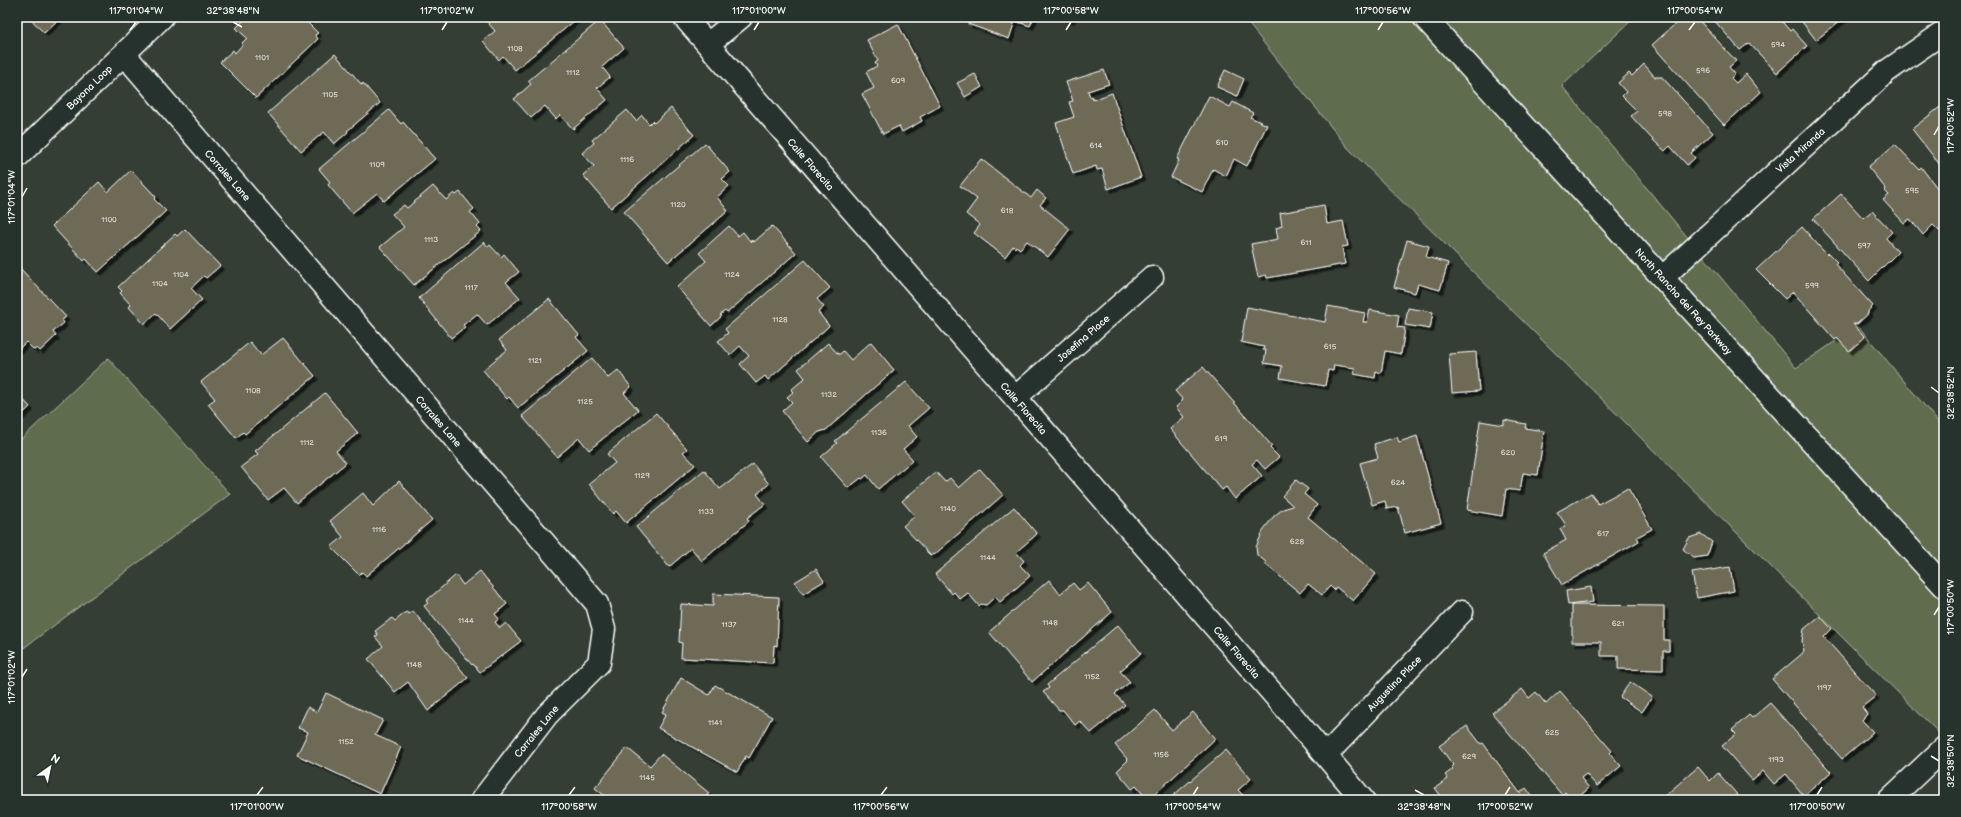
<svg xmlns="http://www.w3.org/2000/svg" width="1961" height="817" font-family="'Balsamiq Sans',sans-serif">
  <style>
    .green { fill: #5f6c4e; stroke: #afb6a6 }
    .building { fill: #6e6a57; stroke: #fff; filter: url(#shadow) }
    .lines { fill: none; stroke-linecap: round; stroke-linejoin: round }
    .street-casing { stroke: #fff; stroke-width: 25 }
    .secondary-casing { stroke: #fff; stroke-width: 25 }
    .street { stroke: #26332d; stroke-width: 22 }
    .secondary { stroke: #26332d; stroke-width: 22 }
    .ticks { fill: none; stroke: #fff; stroke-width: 1.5 }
    .labels { text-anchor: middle; stroke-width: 3; stroke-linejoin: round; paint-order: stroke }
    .number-label { font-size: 8px; fill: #dbdad5 }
    .street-label { font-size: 10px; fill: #fff; stroke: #26332d }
    .neatline { fill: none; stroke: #fff; stroke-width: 1.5 }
    .ticks-label { font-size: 10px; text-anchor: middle; fill: #fff }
  </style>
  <defs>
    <filter id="shadow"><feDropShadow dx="3.5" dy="3.5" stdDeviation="0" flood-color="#0009"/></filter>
  </defs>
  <rect width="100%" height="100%" fill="#343e35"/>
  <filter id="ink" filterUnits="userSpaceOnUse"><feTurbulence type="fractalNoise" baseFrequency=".025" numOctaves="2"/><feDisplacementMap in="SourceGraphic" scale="8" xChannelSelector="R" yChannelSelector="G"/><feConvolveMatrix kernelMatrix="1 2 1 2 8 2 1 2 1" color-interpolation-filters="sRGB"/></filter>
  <g filter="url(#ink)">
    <path class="green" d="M1243 17H1635L1562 86 1796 368 1858 326 1944 429V738L1348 148Z
      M108 358 230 494 17 653V443Z"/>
    <path class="building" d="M29 17H61L44 33Z
      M247 17H308L310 19 307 22 318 33 315 35 318 39 256 98 220 62 233 50 235 53 243 44 242 43 247 38 236 28Z
      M483 17H579L515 70 503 56 499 60 483 41 495 31Z
      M970 17H1034L1030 26 1015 21 1009 39 968 24Z
      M1061 17H1072L1071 20Z
      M1683 17H1696L1736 61 1729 67 1735 74 1731 78 1736 83 1746 74 1761 92 1724 125 1652 45Z
      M1715 17H1778L1790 31 1792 29 1807 46 1777 73 1749 43 1740 50 1713 19Z
      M1796 17H1845L1816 40 1799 18 1798 19Z
      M600 20 624 48 602 67 610 77 597 88 607 100 573 129 560 115 556 119 545 106 531 118 514 99 531 84 528 81Z
      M898 24 940 106 920 117 922 121 902 132 899 126 883 134 862 94 874 88 866 72 877 66 875 63 878 61 867 40Z
      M335 54 362 85 363 83 380 103 347 131 348 132 334 144 324 132 301 151 268 113Z
      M1644 64 1655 77H1662L1713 133 1691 153 1695 158 1687 165 1670 146 1665 151 1652 139 1631 116 1637 111 1622 96 1626 92 1618 83 1629 73 1632 76Z
      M1104 70 1109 84 1088 91 1090 97 1092 96 1093 100 1112 93 1141 177 1108 189 1102 169 1097 170 1096 166 1073 174 1056 123 1074 117 1069 102 1073 101 1066 82Z
      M1225 70 1244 79 1237 96 1217 87Z
      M975 74 982 87 965 97 957 83Z
      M1209 96 1230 107 1233 102 1253 113 1250 117 1267 125 1247 166 1234 159 1226 176 1213 169 1202 192 1171 177 1179 160 1177 159Z
      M1940 107 1942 110 1944 108V170L1912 129Z
      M671 108 694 135 611 208 583 175 594 166 582 153 594 143 592 140 627 110 636 121 642 115 649 124 652 121 654 123Z
      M389 110 401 124 403 122 435 159 384 201 377 193 352 213 328 185 330 182 319 169Z
      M705 143 730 172 722 179 729 186 717 197 728 211 668 262 624 212Z
      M1895 144 1919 169 1921 167 1944 197V227L1939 231 1933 225 1923 235 1910 219 1904 223 1883 200 1889 195 1885 191 1886 189 1868 167Z
      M981 159 1031 198 1037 190 1046 198 1040 205 1070 229 1048 257 1027 241 1020 249 1016 246 1015 248 1013 246 1005 257 974 233 980 225 966 214 977 199 960 186Z
      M131 170 156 197 154 199 166 211 98 272 86 259 84 261 52 226 99 182 108 192Z
      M433 186 446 200 454 193 456 195 460 192 474 209 470 212 480 224 477 227 481 231 414 285 380 247 404 227 392 214 404 205 407 208Z
      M1841 194 1863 218 1872 211 1892 232 1886 238 1898 252 1869 281 1813 219Z
      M1324 205 1327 224 1343 221 1348 246 1342 247 1345 264 1267 278 1266 275 1258 277 1251 244 1278 239 1276 228 1282 226 1280 213Z
      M729 226 738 236 743 232 751 242 752 240 754 242 772 226 796 253 727 313 725 311 720 315 722 316 711 326 677 287 706 261 699 253Z
      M1802 227 1827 255 1828 253 1837 262 1835 264 1873 306 1868 311V314L1857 324H1853L1865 337 1849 351 1837 338 1835 340 1793 292 1785 299 1756 270Z
      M185 229 220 266 206 278 204 276 191 288 202 300 170 329 156 313 144 324 129 307 131 305 120 293 122 291 118 287 175 234 177 236Z
      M1407 240 1429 246 1426 257 1448 263 1440 290 1418 284 1415 293 1394 287Z
      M484 242 488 247 490 245 501 257 504 254 519 272 506 282 520 298 487 325 477 314 463 325 465 327 451 338 419 298Z
      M805 260 830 288 817 299 824 307 818 312 829 326 768 380 765 376 756 383 740 364 749 356 740 346 730 355 718 341 728 333 725 329Z
      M17 265 66 317 62 320 64 323 53 332 56 336 40 351 37 348 34 350 26 342 17 351Z
      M549 299 579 335 576 337 588 351 518 408 509 397 507 399 483 370 507 350 499 340Z
      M1328 306 1365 313 1363 322H1367L1370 310 1399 315 1397 327 1405 328 1401 354 1385 351 1381 373 1376 371 1375 378 1354 374 1355 368 1334 365 1333 371 1328 370 1325 386 1280 378 1282 366 1264 363 1266 350H1263L1264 347 1241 342 1247 307 1325 322Z
      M1408 308 1433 312 1430 329 1405 325Z
      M283 338 315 376 245 434 243 432 236 438 208 404 215 399 201 382 250 342 261 355Z
      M871 342 894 370 826 430 819 432 808 442 782 411 792 402 787 397 793 392 791 390 805 378 798 369 828 343 838 354H840L843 351 851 360Z
      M1476 352 1479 391 1452 393 1449 354Z
      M592 358 608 378 618 370 631 387 624 393 638 410 589 450 579 438 557 457 522 416Z
      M1203 367 1272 446 1270 448 1279 457 1265 469 1257 460 1252 464 1262 476 1235 499 1226 487 1222 490 1170 429 1184 417 1176 407 1183 400 1175 391Z
      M906 382 929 408 908 426 917 437 903 449 913 460 878 489 867 475 862 479 861 478 848 488 821 457 837 443 835 441Z
      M17 393 30 407 17 419Z
      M325 393 358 433 336 451 346 463 297 503 284 488 268 500 241 467 258 454 255 451Z
      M656 413 687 449 683 452 695 465 626 523 616 511 613 514 589 484 615 463 607 454Z
      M1504 420 1526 424 1525 428 1544 431 1538 475 1523 473 1520 491 1506 489 1502 516 1467 510 1480 421 1504 425Z
      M1417 436 1441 523 1405 533 1398 507 1387 509 1385 501 1372 505 1360 463 1378 458 1374 444 1397 437 1399 442Z
      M753 464 769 484 757 494 765 504 747 518 749 521 702 561 691 548 669 567 636 527 704 470 720 489Z
      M980 469 1003 495 934 555 933 554 931 556 903 526 915 516 902 501 936 472 945 482 950 478 959 488Z
      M1296 480 1308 489 1304 494 1317 505 1308 517 1376 574 1353 601 1336 587 1334 590 1330 586 1322 595 1308 584 1300 593 1265 564 1266 562 1257 555 1256 547 1264 529 1274 516 1283 509 1293 506 1282 496Z
      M399 481 432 520 366 576 362 572 359 575 331 547 343 537 330 521 363 493 373 506Z
      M1628 488 1652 529 1637 537 1639 541 1562 585 1543 553 1566 540 1560 529 1566 525 1557 512 1591 493 1598 504Z
      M1014 507 1037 534 1016 552 1024 561 1020 565 1030 576 1000 602 995 597 986 605 981 604 979 606 968 593 960 599 954 592 952 594 935 574Z
      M1701 534 1712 542 1707 556 1694 558 1683 549 1689 538Z
      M1730 567 1734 591 1697 598 1692 573Z
      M816 569 824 581 803 594 795 582Z
      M480 571 507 604 495 614 499 619 495 622 500 628 506 623 521 641 480 672 473 664 472 665 424 606 428 603 426 601 456 575 463 585Z
      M1049 580 1060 594 1073 583 1079 590 1088 583 1112 612 1032 682 989 632Z
      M1591 587 1593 602 1568 605 1566 591Z
      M713 594 779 597 777 646 774 645 773 663 681 658 682 643 679 642 681 604 713 606Z
      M1572 605 1664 606V640H1669V651H1663V670L1618 669V656H1601V642H1572Z
      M413 611 468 678 428 711 408 682 395 692 368 659 383 646 375 637 378 635 375 631 392 618 395 621 406 612 409 614Z
      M1820 616 1832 629 1824 637 1876 696 1862 707 1867 714 1862 720 1873 732 1842 759 1772 679 1804 652 1802 641 1804 629Z
      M1118 625 1141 653 1120 671 1130 682 1115 694 1125 705 1091 733 1080 721 1075 725 1063 710H1059L1043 692 1049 688 1047 685Z
      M681 678 709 695 715 685 772 717 749 758 746 756 737 772 658 728 666 714 662 712Z
      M1630 682 1652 697 1642 712 1620 697Z
      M1522 689 1529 698 1536 692 1546 704 1560 691 1612 751 1610 753 1621 766 1597 786 1586 774 1581 778 1589 788 1575 800H1572L1565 792 1562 795 1492 713Z
      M326 693 383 720 375 735 401 747 380 794 297 755 308 732 298 728 308 707 317 712Z
      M1770 703 1831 772 1804 796 1786 774 1774 784 1763 771 1752 780 1722 746 1736 734 1732 730 1749 715 1752 718Z
      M1155 710 1172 730 1193 712 1215 739 1148 800 1136 786 1132 789 1117 771 1128 760 1115 745Z
      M1467 726 1481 744 1483 743 1520 793 1526 788 1535 800H1444L1435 788 1448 779 1445 775 1453 769 1451 767 1453 765 1439 746Z
      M627 748 650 766 661 754 709 793 704 800H610L595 788Z
      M1226 750 1251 779 1238 790 1246 798 1244 800H1168Z
      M1698 767 1710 781 1718 773 1742 800H1660Z"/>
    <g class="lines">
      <g class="street-casing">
        <path id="street" d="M684 17 1289 712 1363 800
          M708 44 741 17
          M124 54 597 604 604 629 599 663 547 715 482 800
          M17 157 162 17
          M1663 277 1887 71 1944 32
          M1015 398 1152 277
          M1326 755 1462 612
          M1889 800 1944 748"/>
      </g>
      <g class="secondary-casing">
        <path id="secondary" d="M1424 17 1944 586"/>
      </g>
      <use href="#street" class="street"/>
      <use href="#secondary" class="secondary"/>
    </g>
  </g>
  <path class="ticks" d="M233 22 242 27M130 30 136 22M442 30 447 22M754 30 759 22M1066 30 1071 22M1378 30 1383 22M1689 30 1695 22M1934 135 1939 126M22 197 27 188M1931 387 1939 393M1934 615 1939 607M22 677 27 669M1931 756 1939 761M1415 790 1424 795M257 795 263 787M569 795 575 787M881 795 887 787M1193 795 1198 787M1505 795 1510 787M1817 795 1822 787"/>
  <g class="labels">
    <g class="number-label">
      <text x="1778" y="47">594</text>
      <text x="515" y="51">1108</text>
      <text x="262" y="60">1101</text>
      <text x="1703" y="73">596</text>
      <text x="573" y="75">1112</text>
      <text x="898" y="83">609</text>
      <text x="330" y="97">1105</text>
      <text x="1665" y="116">598</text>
      <text x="1222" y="145">610</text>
      <text x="1096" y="148">614</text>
      <text x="627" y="162">1116</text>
      <text x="377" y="167">1109</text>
      <text x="1912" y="193">595</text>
      <text x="678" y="207">1120</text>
      <text x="1007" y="213">618</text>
      <text x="109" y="222">1100</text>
      <text x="431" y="242">1113</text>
      <text x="1306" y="245">611</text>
      <text x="1864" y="248">597</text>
      <text x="181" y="277">1104</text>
      <text x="732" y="277">1124</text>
      <text x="160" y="286">1104</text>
      <text x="1812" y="288">599</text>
      <text x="471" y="290">1117</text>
      <text x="780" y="322">1128</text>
      <text x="1330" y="349">615</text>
      <text x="535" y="363">1121</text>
      <text x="253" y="393">1108</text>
      <text x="829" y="397">1132</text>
      <text x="585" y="404">1125</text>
      <text x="879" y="435">1136</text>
      <text x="1221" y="441">619</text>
      <text x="307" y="445">1112</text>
      <text x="1508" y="455">620</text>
      <text x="642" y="478">1129</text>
      <text x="1398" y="485">624</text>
      <text x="948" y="511">1140</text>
      <text x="706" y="514">1133</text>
      <text x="379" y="532">1116</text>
      <text x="1603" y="536">617</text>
      <text x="1297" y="544">628</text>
      <text x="988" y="560">1144</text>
      <text x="466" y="623">1144</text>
      <text x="1050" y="625">1148</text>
      <text x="1618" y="626">621</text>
      <text x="729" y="627">1137</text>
      <text x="414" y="667">1148</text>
      <text x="1092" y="679">1152</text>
      <text x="1824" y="690">1197</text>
      <text x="715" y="725">1141</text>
      <text x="1552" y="735">625</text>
      <text x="346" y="744">1152</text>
      <text x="1161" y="757">1156</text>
      <text x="1469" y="759">629</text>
      <text x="1776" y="762">1193</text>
      <text x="647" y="780">1145</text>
    </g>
    <g class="street-label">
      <text transform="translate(89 87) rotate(-44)" y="4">Bayona Loop</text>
      <text transform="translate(1800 150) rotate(-42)" y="4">Vista Miranda</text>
      <text transform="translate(811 164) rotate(49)" y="4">Calle Florecita</text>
      <text transform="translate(228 175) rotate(49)" y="4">Corrales Lane</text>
      <text transform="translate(1684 301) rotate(48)" y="4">North Rancho del Rey Parkway</text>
      <text transform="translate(1083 338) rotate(-41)" y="4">Josefina Place</text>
      <text transform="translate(1024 408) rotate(49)" y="4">Calle Florecita</text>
      <text transform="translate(439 421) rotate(49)" y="4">Corrales Lane</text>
      <text transform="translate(1237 652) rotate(49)" y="4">Calle Florecita</text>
      <text transform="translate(1394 683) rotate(-46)" y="4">Augustina Place</text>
      <text transform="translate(536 731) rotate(-51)" y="4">Corrales Lane</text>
    </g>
  </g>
  <rect width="1961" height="817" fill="none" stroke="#26332d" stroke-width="44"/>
  <g transform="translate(50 767) rotate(33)" stroke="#26332d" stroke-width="3" paint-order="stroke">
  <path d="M0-3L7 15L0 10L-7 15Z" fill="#ffffff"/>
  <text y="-6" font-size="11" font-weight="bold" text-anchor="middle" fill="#ffffff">N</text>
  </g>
  <rect x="22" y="22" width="1917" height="773" class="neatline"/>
  <g class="ticks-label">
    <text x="136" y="14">117°01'04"W</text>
    <text x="233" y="14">32°38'48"N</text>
    <text x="447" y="14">117°01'02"W</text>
    <text x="759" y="14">117°01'00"W</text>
    <text x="1071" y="14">117°00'58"W</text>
    <text x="1383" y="14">117°00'56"W</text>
    <text x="1695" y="14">117°00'54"W</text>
    <text transform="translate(1950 126) rotate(-90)" y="4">117°00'52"W</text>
    <text transform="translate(11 197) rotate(-90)" y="4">117°01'04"W</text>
    <text transform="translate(1950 393) rotate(-90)" y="4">32°38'52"N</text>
    <text transform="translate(1950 607) rotate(-90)" y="4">117°00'50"W</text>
    <text transform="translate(11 677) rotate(-90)" y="4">117°01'02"W</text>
    <text transform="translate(1950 761) rotate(-90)" y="4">32°38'50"N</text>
    <text x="257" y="810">117°01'00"W</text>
    <text x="569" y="810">117°00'58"W</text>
    <text x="881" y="810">117°00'56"W</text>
    <text x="1193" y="810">117°00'54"W</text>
    <text x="1424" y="810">32°38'48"N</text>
    <text x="1505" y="810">117°00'52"W</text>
    <text x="1817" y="810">117°00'50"W</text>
  </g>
</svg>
